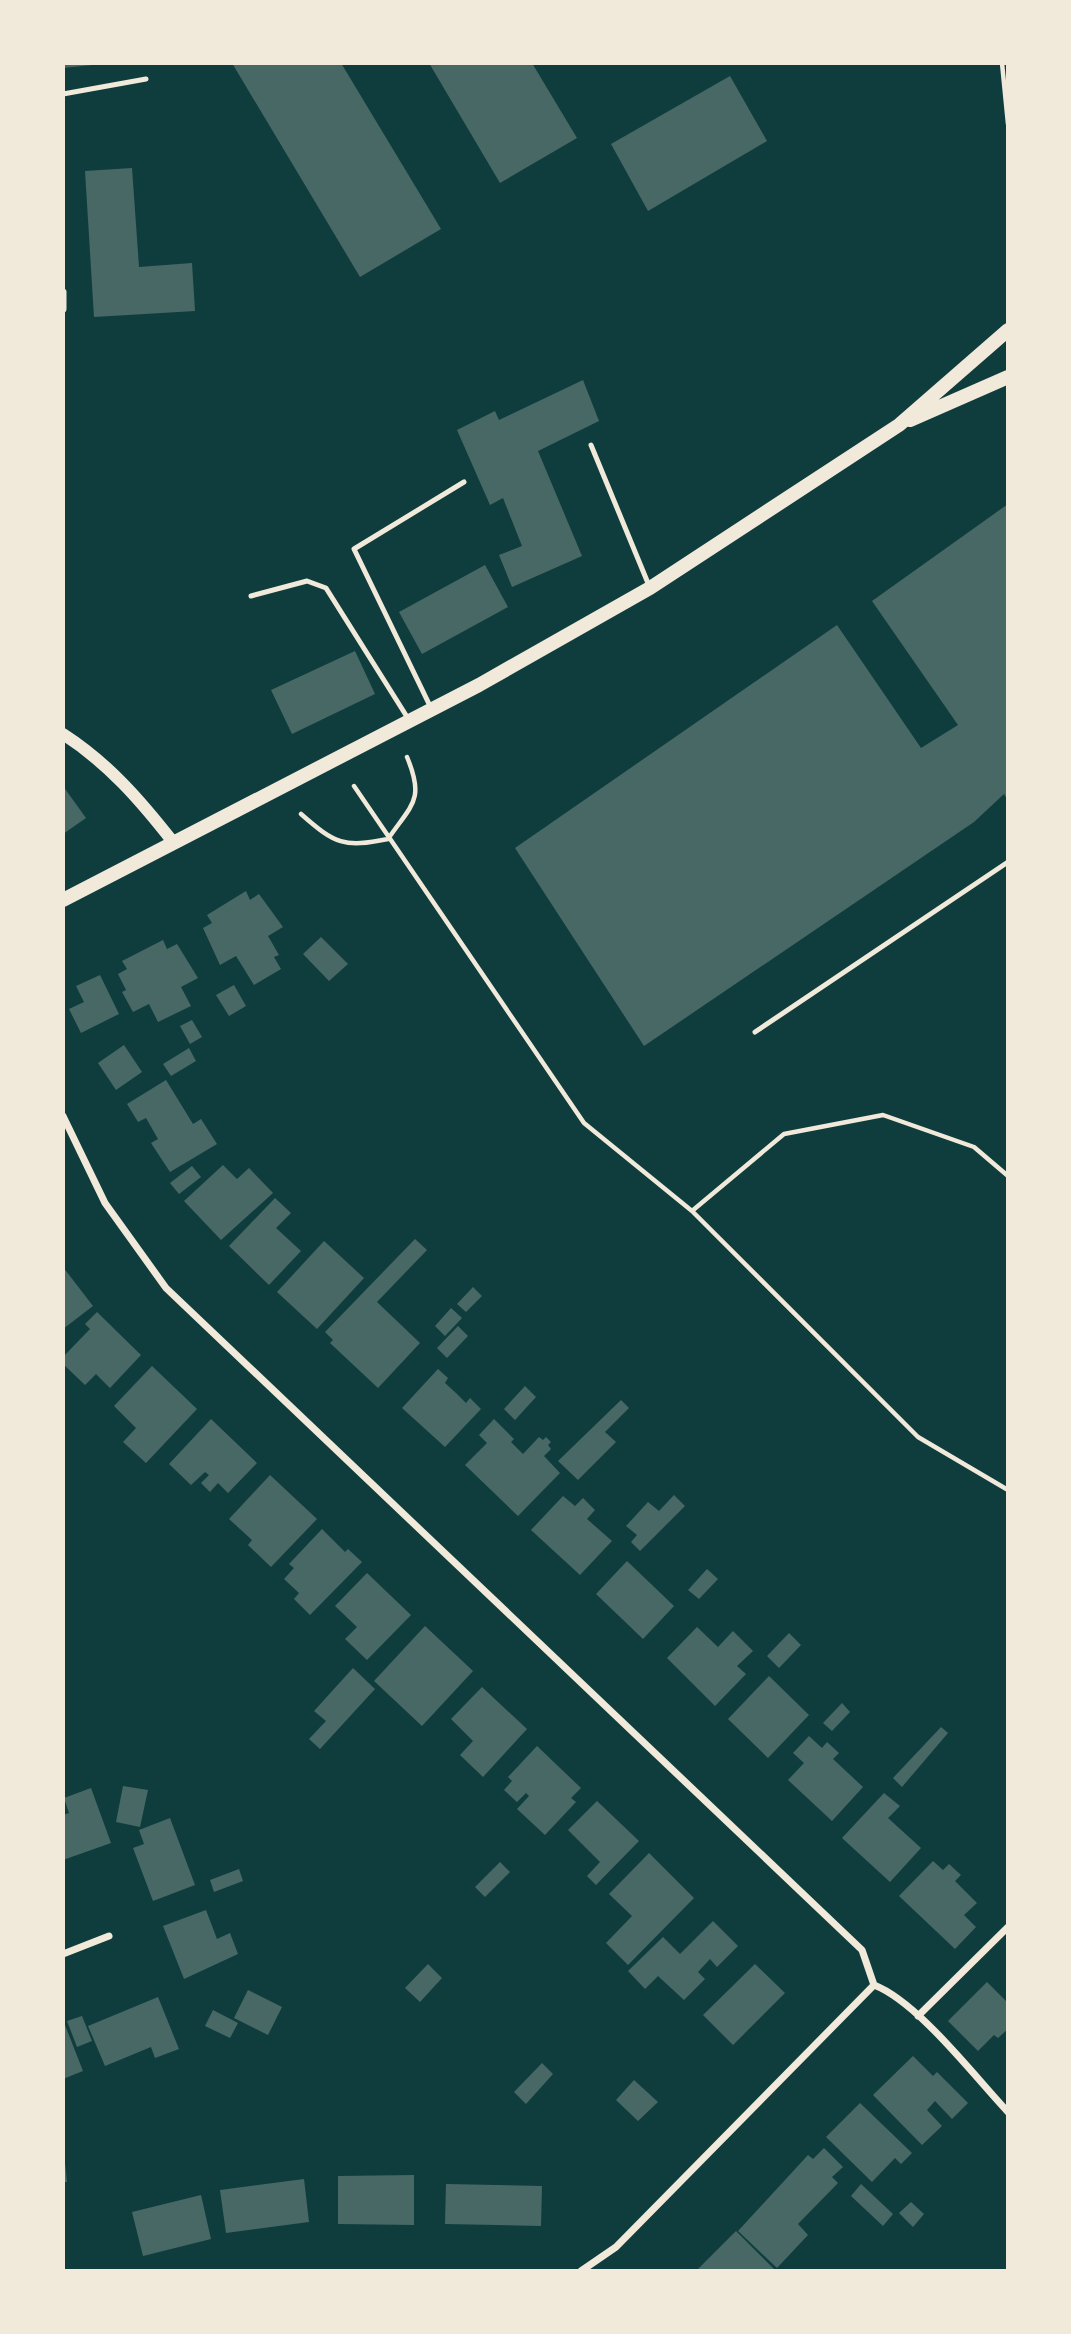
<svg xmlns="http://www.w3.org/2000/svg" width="1071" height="2334" font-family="Inter,sans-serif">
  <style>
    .building { fill: #486865 }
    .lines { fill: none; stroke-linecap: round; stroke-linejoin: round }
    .path { stroke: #f1e9da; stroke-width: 4.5 }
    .service { stroke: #f1e9da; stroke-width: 5 }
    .minor { stroke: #f1e9da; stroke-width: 7 }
    .tertiary { stroke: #f1e9da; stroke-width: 12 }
    .secondary { stroke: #f1e9da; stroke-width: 14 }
  </style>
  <rect width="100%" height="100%" fill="#0f3d3e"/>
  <path class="building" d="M63 63H92V65L63 68Z
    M232 63H341L441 229 360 277Z
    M429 63H532L577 138 500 183Z
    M730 76 767 141 648 211 611 144Z
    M132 168 139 267 192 263 195 311 94 317 85 171Z
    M583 380 599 421 538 451 582 556 512 587 499 555 522 546 503 498 490 505 457 430 495 411 499 420Z
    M1008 504V801L1004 794 974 822 644 1046 515 848 837 625 921 748 958 725 872 601Z
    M485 565 508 607 422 654 399 612Z
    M355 651 375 694 292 734 271 690Z
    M63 786 86 818 63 834Z
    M246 891 250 900 259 894 283 927 268 936 279 955 274 957 281 969 254 985 236 956 220 965 203 928 212 923 207 915Z
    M321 937 348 964 329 981 303 954Z
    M163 940 167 949 177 944 198 978 181 987 191 1006 158 1022 149 1004 133 1012 122 992 126 990 118 974 127 969 122 961Z
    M100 975 119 1014 81 1033 69 1009 84 1002 76 986Z
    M234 985 246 1006 229 1016 216 995Z
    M192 1020 202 1037 190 1044 180 1026Z
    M124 1045 142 1072 116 1090 98 1063Z
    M189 1048 196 1061 171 1076 163 1064Z
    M166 1080 193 1124 201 1119 217 1144 170 1172 151 1143 158 1139 146 1118 138 1122 127 1104Z
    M223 1165 237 1179 249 1168 273 1193 221 1240 184 1201Z
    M192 1166 201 1177 179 1194 170 1183Z
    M275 1198 291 1213 276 1228 301 1251 269 1285 229 1246Z
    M415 1239 427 1250 377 1302 420 1343 378 1388 330 1343 333 1340 325 1332Z
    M324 1241 364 1278 317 1329 277 1292Z
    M63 1267 93 1306 63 1329Z
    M473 1287 482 1296 466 1312 457 1304Z
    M451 1308 462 1318 445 1336 435 1326Z
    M97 1312 141 1355 110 1388 96 1374 85 1385 63 1364V1357L90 1329 85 1324Z
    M458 1326 468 1336 447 1358 437 1348Z
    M152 1366 197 1409 146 1463 123 1442 136 1428 114 1406Z
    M438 1369 448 1378 445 1383 456 1393 466 1403 470 1398 481 1409 445 1447 402 1408Z
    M525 1386 536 1397 515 1420 504 1409Z
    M621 1400 629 1408 605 1432 616 1442 578 1480 558 1461Z
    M211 1419 257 1463 228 1493 218 1483 210 1492 201 1483 209 1475 205 1472 191 1485 169 1464Z
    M494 1419 514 1439 511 1442 523 1454 539 1437 543 1440 546 1437 551 1442 548 1445 551 1449 544 1456 560 1473 518 1516 465 1465 487 1443 479 1435Z
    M270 1475 317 1519 271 1567 248 1545 252 1540 229 1519Z
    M674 1495 685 1506 640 1551 631 1542 637 1535 626 1526 648 1502 659 1511Z
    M563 1496 575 1506 583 1498 595 1510 587 1519 612 1541 580 1575 531 1530Z
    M322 1529 345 1552 348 1549 362 1562 310 1615 294 1599 299 1593 284 1579 294 1568 289 1564Z
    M627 1561 674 1606 643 1639 596 1594Z
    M707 1569 718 1579 699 1599 688 1590Z
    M367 1573 411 1615 367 1660 345 1639 357 1627 335 1606Z
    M425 1626 473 1671 422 1726 374 1681Z
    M697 1627 718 1647 733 1631 753 1651 737 1666 746 1674 715 1706 667 1658Z
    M789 1633 801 1645 779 1668 767 1656Z
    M353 1668 375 1689 320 1749 309 1739 326 1721 314 1711Z
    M769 1676 809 1715 768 1758 728 1719Z
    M482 1687 527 1729 483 1777 460 1755 473 1741 451 1719Z
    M842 1703 850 1712 832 1731 823 1723Z
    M941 1727 948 1733 902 1787 893 1778Z
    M809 1736 822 1748 827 1742 839 1753 833 1759 863 1787 832 1821 788 1780 804 1763 793 1753Z
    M537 1746 581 1788 571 1798 576 1802 545 1835 517 1809 529 1796 526 1793 517 1802 504 1790 512 1781 508 1777Z
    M123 1786 148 1790 140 1827 116 1822Z
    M91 1788 111 1843 63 1860V1815L69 1813 64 1798Z
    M884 1793 900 1806 888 1818 921 1848 890 1882 842 1838Z
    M597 1801 639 1841 596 1885 587 1876 600 1862 568 1830Z
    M170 1818 195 1885 153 1901 133 1848 144 1844 139 1830Z
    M649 1853 694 1898 628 1965 606 1943 632 1916 609 1894Z
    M933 1861 943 1870 949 1864 961 1875 955 1881 977 1903 964 1915 976 1927 955 1949 899 1896Z
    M500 1862 510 1872 485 1897 475 1887Z
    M239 1869 243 1881 214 1892 210 1880Z
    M206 1910 217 1939 230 1933 238 1954 184 1979 163 1926Z
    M713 1921 738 1946 717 1967 710 1959 698 1972 705 1979 684 2000 658 1976 645 1989 628 1971 663 1937 680 1954Z
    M428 1964 442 1978 420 2002 405 1988Z
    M755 1964 785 1993 733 2045 703 2015Z
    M987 1982 1008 2003V2029L998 2038 994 2035 978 2051 948 2021Z
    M248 1990 282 2007 268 2035 234 2018Z
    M158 1997 179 2049 155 2058 151 2047 105 2066 88 2026Z
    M213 2010 238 2023 230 2038 205 2026Z
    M82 2016 92 2041 77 2047 67 2021Z
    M63 2020 83 2071 63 2079Z
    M913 2056 933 2076 937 2072 968 2103 952 2119 935 2101 927 2110 942 2126 922 2145 873 2095Z
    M542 2063 553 2074 526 2104 514 2092Z
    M634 2080 658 2102 638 2121 616 2100Z
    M860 2103 912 2153 901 2164 895 2158 872 2182 826 2137Z
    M824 2148 843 2167 832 2177 838 2183 798 2224 808 2235 777 2268 738 2231 808 2155 813 2159Z
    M63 2163H65L67 2182H63Z
    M414 2175V2225L338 2224V2176Z
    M304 2179 309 2222 226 2233 220 2190Z
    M446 2184 542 2186 541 2226 445 2224Z
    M861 2184 893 2214 883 2226 851 2196Z
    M201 2195 211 2239 143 2256 132 2212Z
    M911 2202 924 2214 913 2227 899 2213Z
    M736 2231 776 2271H696Z"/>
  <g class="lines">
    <path class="path" d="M1002 63 1008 124
      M354 786 584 1123 692 1211 918 1437 1008 1490
      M301 814C335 844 344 848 388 839 412 804 425 800 407 757
      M692 1211 784 1134 883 1115 974 1147 1008 1176"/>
    <path class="service" d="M63 94 146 79
      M591 445 650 588
      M251 596 307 581 326 588 409 720
      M431 708 354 549 464 482
      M755 1032 1008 862"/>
    <path class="minor" d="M63 292V309
      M63 1116 105 1203 166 1288 862 1950 874 1985 616 2247 581 2271
      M63 1954 109 1936
      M874 1985C918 2002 974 2076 1008 2112
      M918 2016 1008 1927"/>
    <path class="tertiary" d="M63 734C108 763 140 800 173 842"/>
    <path class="secondary" d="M910 420 1008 377
      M63 900 479 685 650 588 899 425 1008 330"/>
  </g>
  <rect width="1071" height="2334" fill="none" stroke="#f1e9da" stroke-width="130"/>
</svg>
